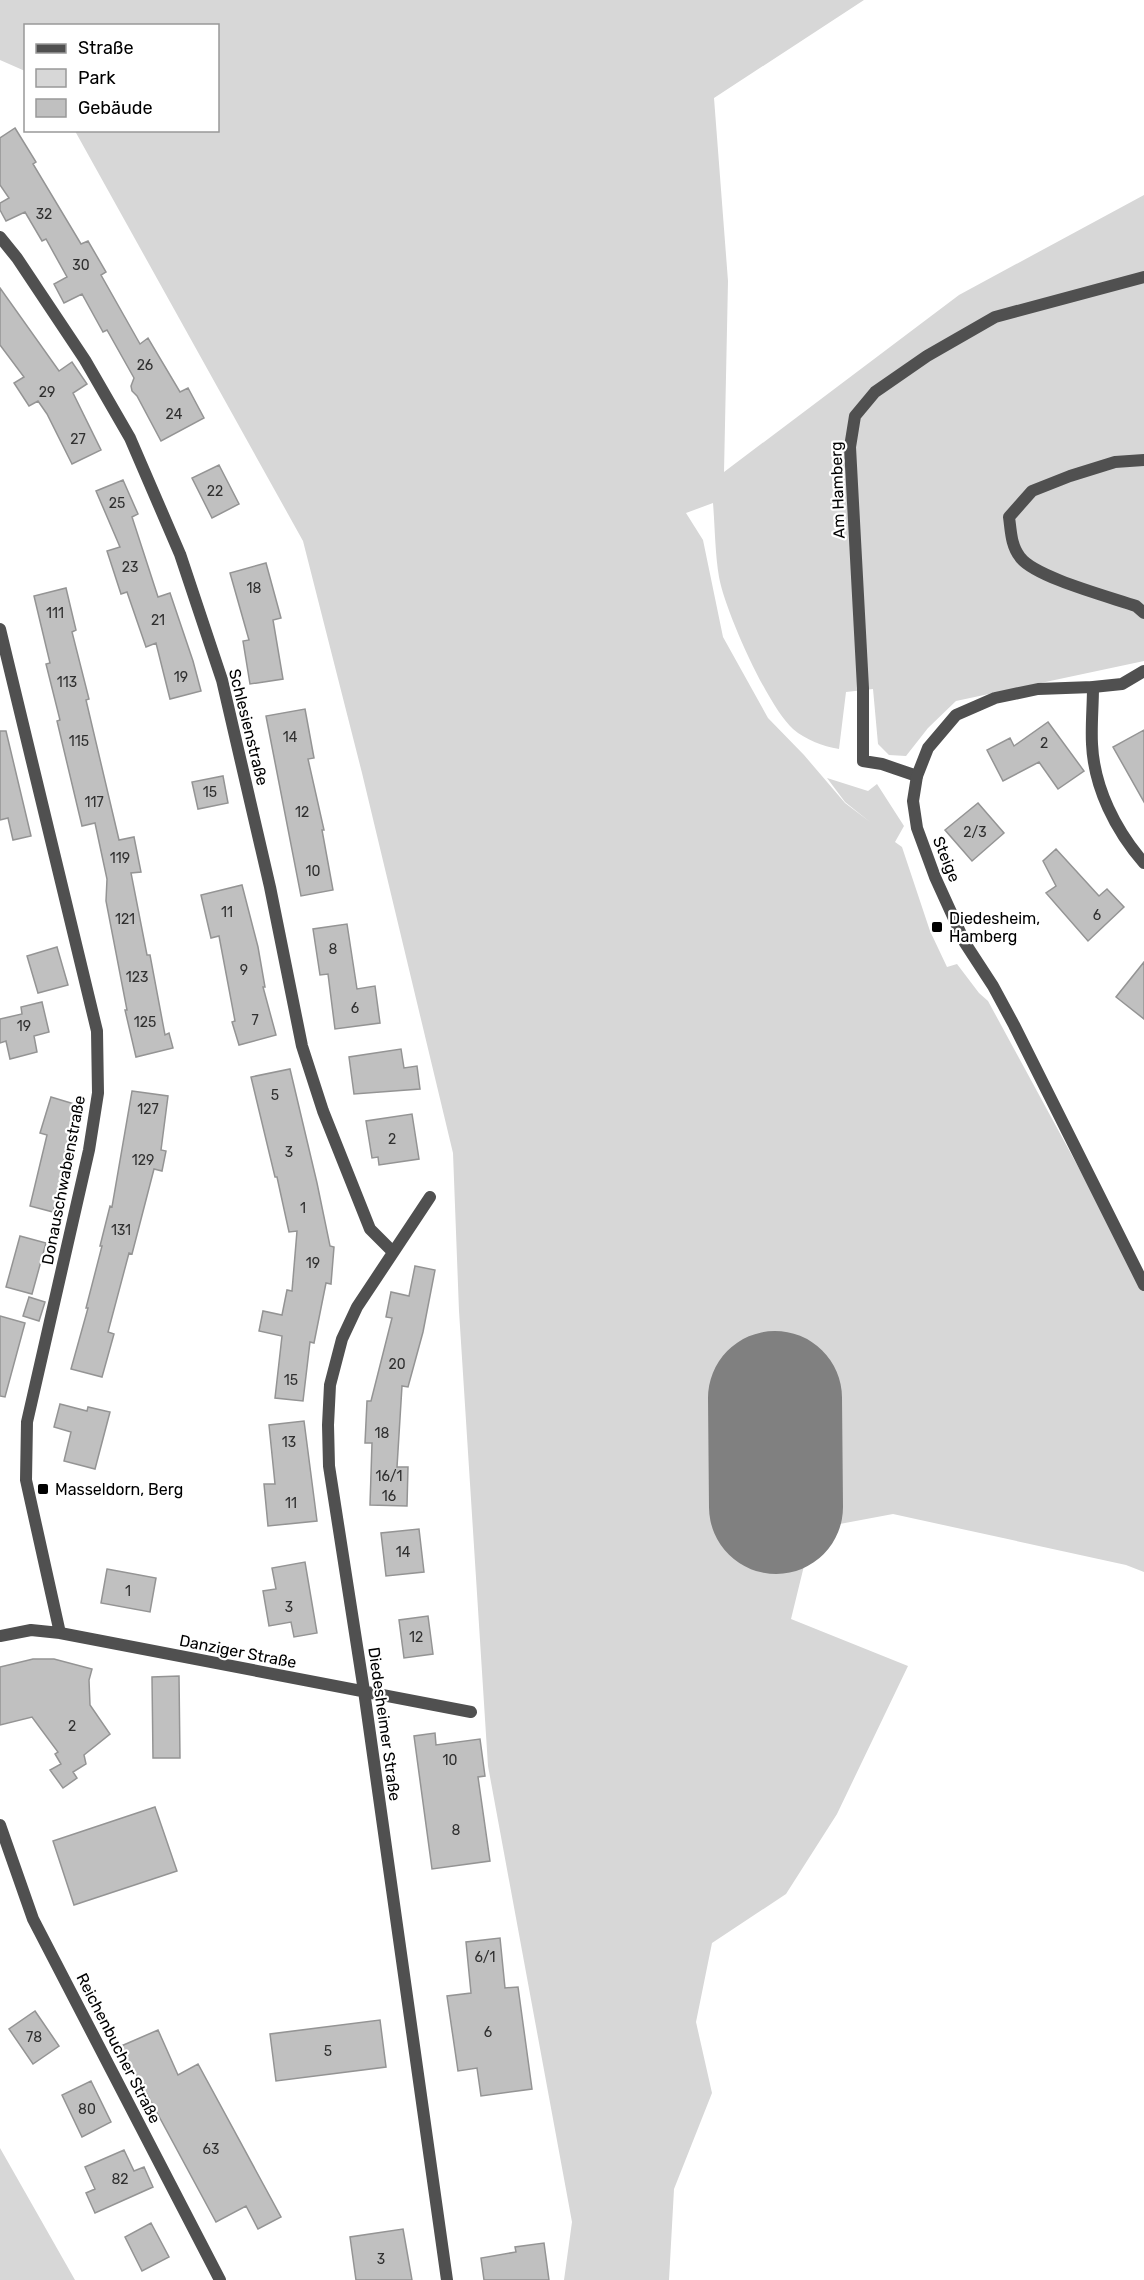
<svg xmlns="http://www.w3.org/2000/svg" width="1144" height="2280" font-family="Rubik,sans-serif">
  <style>
    .green { fill: #d7d7d7 }
    .lines { fill: none; stroke-linecap: round; stroke-linejoin: round }
    .runway { stroke: #808080; stroke-width: 134 }
    .building { fill: #c0c0c0; stroke: #949494; stroke-width: 1.5 }
    .minor { stroke: #505050; stroke-width: 12 }
    .tertiary { stroke: #505050; stroke-width: 12 }
    .poi-dot { fill: #000; stroke: #fff; stroke-width: 2 }
    .labels { text-anchor: middle; stroke-width: 4.5; stroke-linejoin: round; paint-order: stroke }
    .number-label { font-size: 14px; fill: #303030 }
    .street-label { font-size: 16px; fill: #000; stroke: #fff }
    .poi-label { font-size: 16px; fill: #000; stroke: #fff; text-anchor: start }
  </style>
  <rect width="100%" height="100%" fill="#fff"/>
  <path class="green" d="M0 0H864L714 98 728 281 724 472 959 295 1144 195V661L956 701 928 728 906 756 889 755 878 744 873 689 846 692 839 749C822 746 806 740 793 729 768 707 725 611 719 577 715 553 715 528 713 503L686 513 703 540 723 637 768 718 804 755 845 803 870 822 845 802 827 778 868 791 877 784 904 826 895 842 902 847 930 931 947 967 957 964 979 993 988 1001 1144 1288V1572L1126 1565 893 1514 813 1529 791 1619 908 1666 837 1814 786 1894 712 1943 696 2022 712 2093 674 2189 669 2280H564L572 2222 488 1766 459 1311 453 1153 362 773 303 541 75 131 218 130V26H26L25 71 0 60Z
    M0 2148 75 2280H0Z"/>
  <g class="lines">
    <path class="runway" d="M775 1398 776 1507"/>
  </g>
  <path class="building" d="M15 128 36 162 33 164 81 244 88 241 106 272 101 275 140 344 148 338 180 392 188 388 204 418 161 441 137 396 132 391 131 386 134 378 107 330 103 332 82 294 64 303 54 284 67 277 46 239 42 241 25 212 6 221 0 210V203L9 198 0 185V138Z
    M0 288 59 371 72 362 87 384 73 393 101 450 72 464 47 414 38 401 29 406 14 383 24 377 0 345Z
    M219 465 239 504 212 518 192 478Z
    M123 480 138 514 132 517 158 597 170 593 193 661 201 691 170 699 156 643 146 647 127 592 121 594 107 551 120 547 96 491Z
    M266 563 281 618 273 620 283 679 250 684 243 641 249 640 230 573Z
    M66 588 76 630 72 632 89 699 86 700 119 840 134 837 141 872 131 873 147 955H150L165 1035 169 1033 173 1048 136 1057 125 1010H127L106 901 107 879 95 823 82 826 57 721 60 720 46 664 50 663 34 596Z
    M305 709 314 758 308 759 324 830H322L333 890 301 896 266 716Z
    M1048 722 1084 771 1058 789 1039 762 1003 781 987 750 1010 738 1014 746Z
    M1144 730V802L1113 747Z
    M0 731H6L31 836 13 840 8 818 0 820Z
    M223 776 228 803 198 809 192 782Z
    M978 803 1004 833 972 861 945 830Z
    M1056 849 1099 896 1107 889 1124 907 1088 941 1046 893 1056 886 1043 861Z
    M242 885 258 947 265 987H263L276 1035 239 1045 232 1022 235 1021 219 936 211 938 201 895Z
    M347 924 357 989 375 986 380 1023 335 1029 328 974 320 975 313 929Z
    M57 947 68 985 38 993 27 956Z
    M1144 962V1019L1116 997Z
    M42 1002 49 1032 34 1036 37 1052 10 1059 6 1041 0 1043V1019L22 1014 21 1007Z
    M401 1049 404 1068 417 1066 420 1089 354 1094 349 1057Z
    M290 1069 317 1183 330 1246 334 1247 331 1284 326 1283 314 1343 310 1342 303 1401 275 1398 282 1336 259 1331 263 1311 282 1315 287 1290 292 1291 297 1231 289 1232 277 1177H275L251 1077Z
    M132 1091 168 1096 161 1150 166 1151 162 1171 154 1169 132 1254 129 1253 108 1332 114 1334 102 1377 71 1369 88 1308H86L102 1246H100L110 1206 112 1207Z
    M51 1097 81 1106 63 1162 66 1163 53 1212 30 1206 47 1135 40 1133Z
    M412 1114 419 1159 379 1165 378 1157 372 1158 366 1121Z
    M20 1236 46 1243 32 1294 6 1287Z
    M415 1266 435 1270 423 1332 408 1387 402 1386 397 1467H408L407 1506 370 1505 372 1443H365L367 1401H371L392 1318 386 1317 391 1292 409 1296Z
    M29 1297 45 1302 39 1321 23 1316Z
    M0 1316 25 1323 5 1397 0 1396Z
    M60 1404 87 1411 88 1407 110 1412 95 1469 64 1461 71 1432 54 1427Z
    M304 1421 317 1521 268 1526 264 1484H275L269 1425Z
    M419 1529 424 1572 386 1576 381 1533Z
    M305 1562 317 1633 294 1637 291 1622 269 1626 263 1591 276 1589 272 1568Z
    M107 1569 156 1578 150 1612 101 1603Z
    M428 1616 433 1654 404 1658 399 1620Z
    M33 1659H54L92 1669 89 1680 90 1705 110 1734 84 1755 86 1764 73 1772 77 1778 63 1788 50 1770 61 1764 55 1754 58 1752 32 1717 0 1725V1667Z
    M179 1676 180 1758H153L152 1677Z
    M435 1733 436 1745 480 1739 485 1776 478 1777 490 1861 432 1869 414 1736Z
    M155 1807 177 1871 74 1905 53 1841Z
    M500 1938 505 1988 518 1987 532 2089 481 2096 477 2068 458 2071 447 1996 471 1993 466 1942Z
    M35 2011 59 2046 33 2064 9 2029Z
    M380 2020 386 2067 276 2081 270 2034Z
    M158 2030 178 2075 198 2064 281 2217 258 2229 246 2206 216 2222 135 2072 131 2074 119 2047Z
    M91 2081 111 2122 82 2137 62 2095Z
    M124 2150 134 2171 144 2167 153 2187 95 2213 86 2193 95 2189 85 2167Z
    M151 2223 169 2257 142 2271 125 2237Z
    M403 2229 412 2280H356L350 2237Z
    M544 2243 549 2280H484L481 2258 516 2252 515 2247Z"/>
  <g class="lines">
    <path class="minor" d="M0 237 17 258 85 360 130 438 180 554 222 680 270 887 302 1046 323 1111 370 1229 393 1252
      M0 629 97 1031 98 1093 89 1150 27 1422 26 1480 60 1633
      M1093 687C1093 706 1091 725 1092 744 1094 788 1116 831 1144 863
      M917 776 882 764 863 761V688L850 447 855 416 875 392 927 356 995 317 1144 277
      M430 1197 357 1307 342 1339 330 1385 328 1425 329 1466 364 1691 447 2280
      M0 1636 31 1630 60 1633 471 1712
      M0 1825 33 1919 220 2280"/>
    <path class="tertiary" d="M1144 460 1115 462 1070 476 1032 491 1009 517C1011 531 1011 546 1020 557 1034 577 1110 597 1136 606L1144 613
      M1144 671 1122 684 1093 687 1038 689 995 698 956 715 928 748 917 776 913 801 917 828 935 877 965 943 993 986 1014 1025 1144 1285"/>
  </g>
  <g class="poi-dot">
    <rect x="931" y="921" width="12" height="12" rx="3"/>
    <rect x="37" y="1483" width="12" height="12" rx="3"/>
  </g>
  <g class="labels">
    <g class="number-label">
      <text x="44" y="219">32</text>
      <text x="81" y="270">30</text>
      <text x="145" y="370">26</text>
      <text x="47" y="397">29</text>
      <text x="174" y="419">24</text>
      <text x="78" y="444">27</text>
      <text x="215" y="496">22</text>
      <text x="117" y="508">25</text>
      <text x="130" y="572">23</text>
      <text x="254" y="593">18</text>
      <text x="55" y="618">111</text>
      <text x="158" y="625">21</text>
      <text x="181" y="682">19</text>
      <text x="67" y="687">113</text>
      <text x="290" y="742">14</text>
      <text x="79" y="746">115</text>
      <text x="1044" y="748">2</text>
      <text x="210" y="797">15</text>
      <text x="94" y="807">117</text>
      <text x="302" y="817">12</text>
      <text x="975" y="837">2/3</text>
      <text x="120" y="863">119</text>
      <text x="313" y="876">10</text>
      <text x="227" y="917">11</text>
      <text x="1097" y="920">6</text>
      <text x="125" y="924">121</text>
      <text x="333" y="954">8</text>
      <text x="244" y="975">9</text>
      <text x="137" y="982">123</text>
      <text x="355" y="1013">6</text>
      <text x="255" y="1025">7</text>
      <text x="145" y="1027">125</text>
      <text x="24" y="1031">19</text>
      <text x="275" y="1100">5</text>
      <text x="148" y="1114">127</text>
      <text x="392" y="1144">2</text>
      <text x="289" y="1157">3</text>
      <text x="143" y="1165">129</text>
      <text x="303" y="1213">1</text>
      <text x="121" y="1235">131</text>
      <text x="313" y="1268">19</text>
      <text x="397" y="1369">20</text>
      <text x="291" y="1385">15</text>
      <text x="382" y="1438">18</text>
      <text x="289" y="1447">13</text>
      <text x="389" y="1481">16/1</text>
      <text x="389" y="1501">16</text>
      <text x="291" y="1508">11</text>
      <text x="403" y="1557">14</text>
      <text x="128" y="1596">1</text>
      <text x="289" y="1612">3</text>
      <text x="416" y="1642">12</text>
      <text x="72" y="1731">2</text>
      <text x="450" y="1765">10</text>
      <text x="456" y="1835">8</text>
      <text x="485" y="1962">6/1</text>
      <text x="488" y="2037">6</text>
      <text x="34" y="2042">78</text>
      <text x="328" y="2056">5</text>
      <text x="87" y="2114">80</text>
      <text x="211" y="2154">63</text>
      <text x="120" y="2184">82</text>
      <text x="381" y="2264">3</text>
    </g>
    <g class="street-label">
      <text transform="translate(837 490) rotate(-92)" y="6">Am Hamberg</text>
      <text transform="translate(249 727) rotate(76)" y="6">Schlesienstraße</text>
      <text transform="translate(947 859) rotate(68)" y="6">Steige</text>
      <text transform="translate(63 1180) rotate(-79)" y="6">Donauschwabenstraße</text>
      <text transform="translate(238 1651) rotate(11)" y="6">Danziger Straße</text>
      <text transform="translate(385 1724) rotate(82)" y="6">Diedesheimer Straße</text>
      <text transform="translate(119 2048) rotate(63)" y="6">Reichenbucher Straße</text>
    </g>
    <g class="poi-label">
      <text x="949" y="924">Diedesheim,<tspan x="949" dy="18">Hamberg</tspan></text>
      <text x="55" y="1495">Masseldorn, Berg</text>
    </g>
  </g>
  <rect x="24" y="24" width="195" height="108" fill="#ffffff" stroke="#999999" stroke-width="1.5"/>
  <rect x="36" y="44" width="30" height="9" fill="#505050" stroke="#999999" stroke-width="1.5"/>
  <text x="78" y="54" font-size="18" fill="#000000">Straße</text>
  <rect x="36" y="69" width="30" height="18" fill="#d7d7d7" stroke="#999999" stroke-width="1.5"/>
  <text x="78" y="84" font-size="18" fill="#000000">Park</text>
  <rect x="36" y="99" width="30" height="18" fill="#c0c0c0" stroke="#999999" stroke-width="1.5"/>
  <text x="78" y="114" font-size="18" fill="#000000">Gebäude</text>
</svg>
